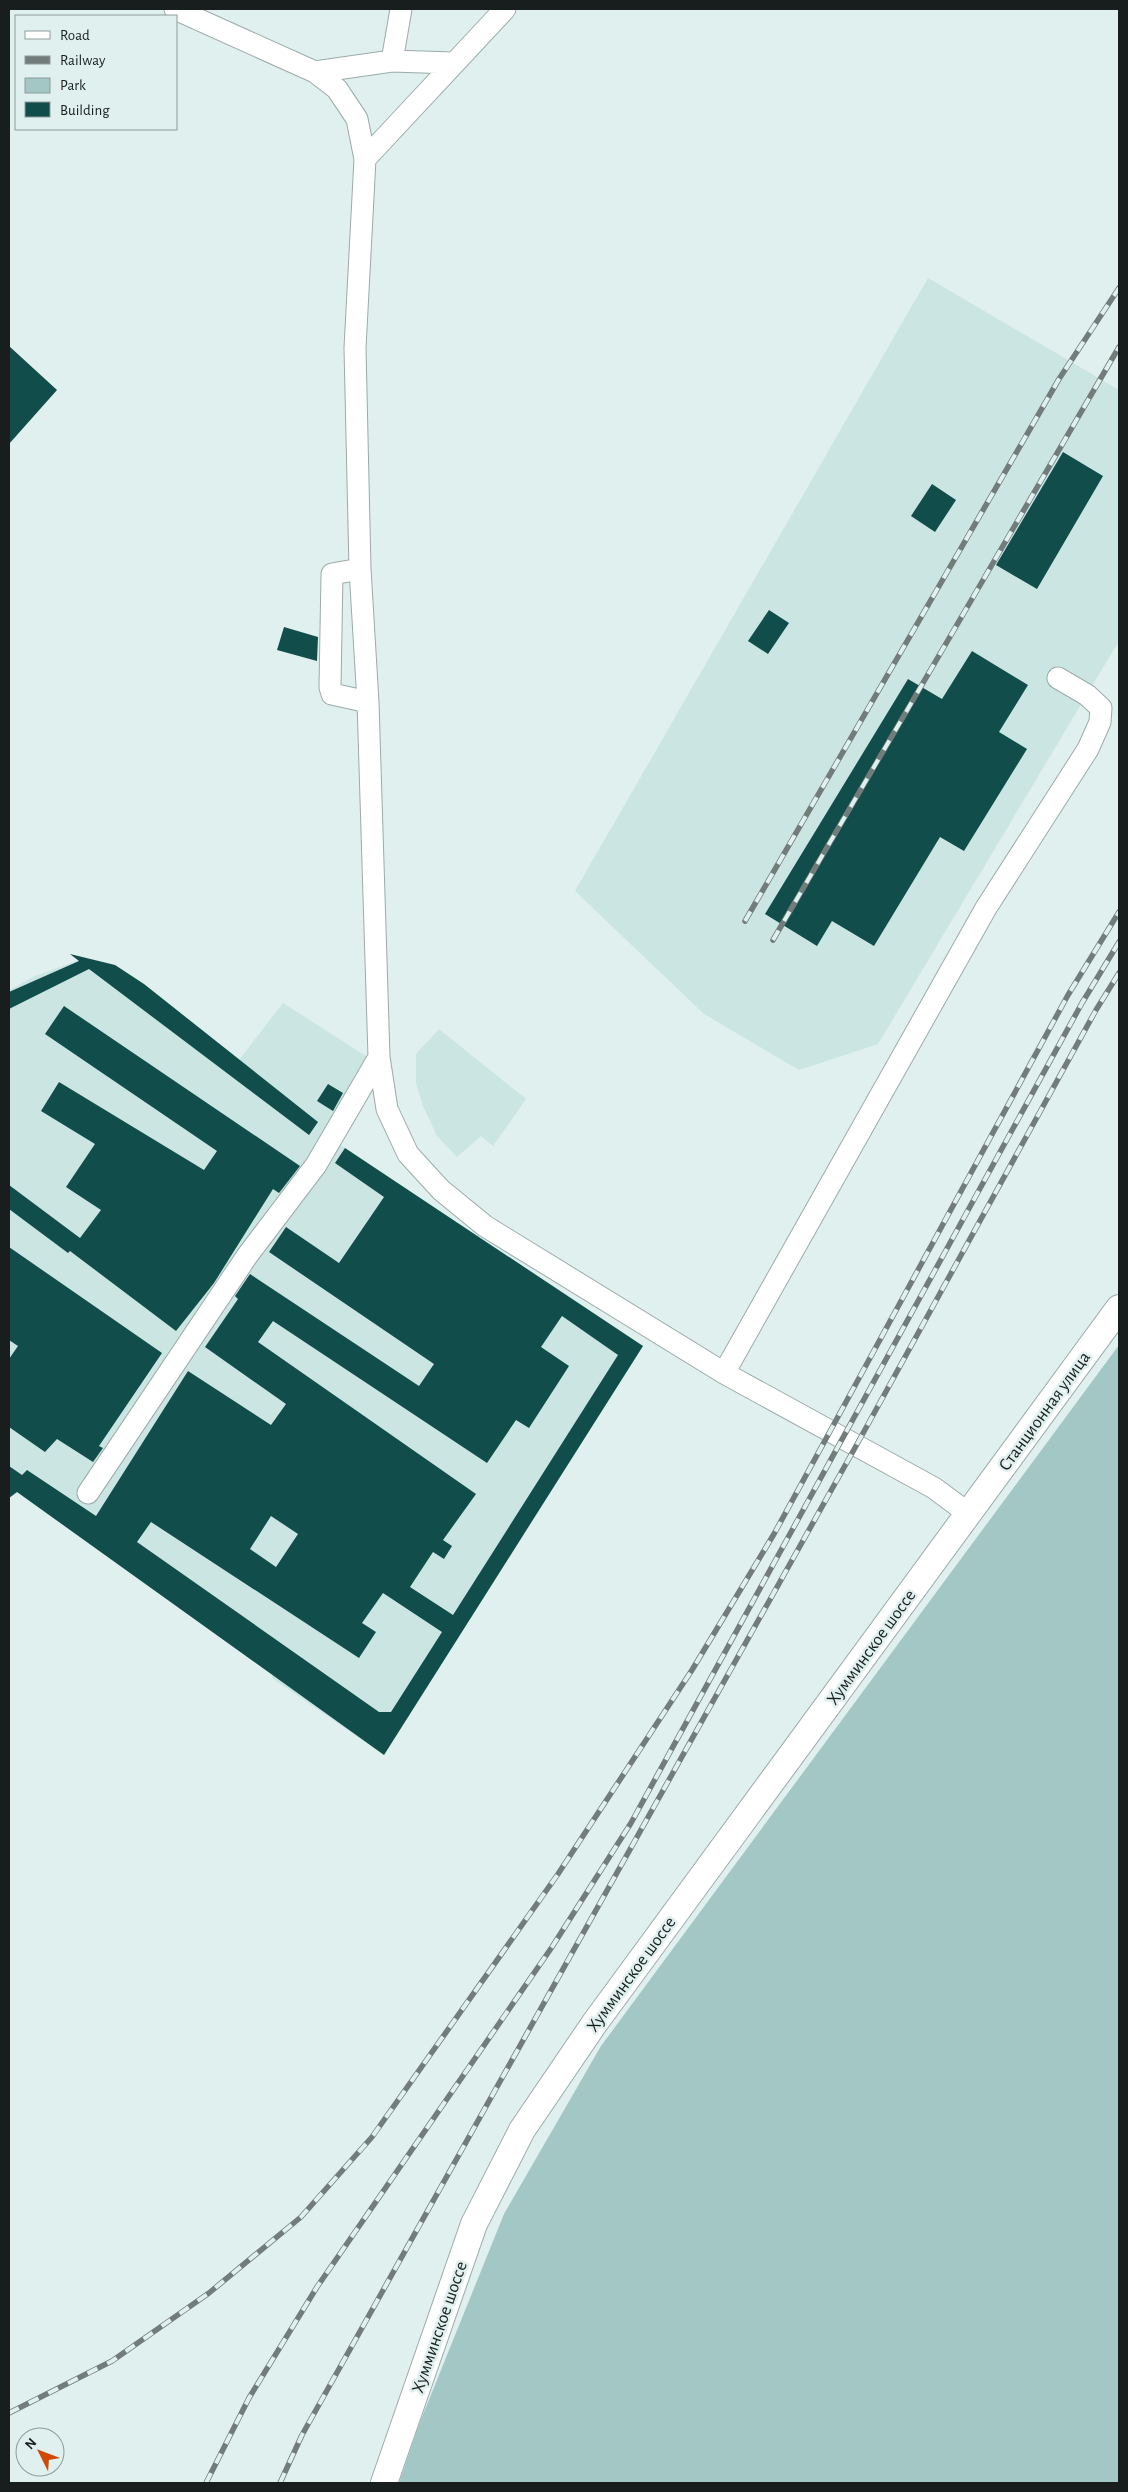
<svg xmlns="http://www.w3.org/2000/svg" width="1128" height="2492" font-family="'Alegreya Sans',sans-serif">
  <style>
    .built { fill: #cbe5e3 }
    .green { fill: #a2c7c4 }
    .building { fill: #114d4a; fill-rule: evenodd }
    .lines { fill: none; stroke-linecap: round; stroke-linejoin: round }
    .minor-casing { stroke: #9babaa; stroke-width: 23 }
    .major-casing { stroke: #9babaa; stroke-width: 28 }
    .minor { stroke: #fff; stroke-width: 21 }
    .major { stroke: #fff; stroke-width: 26 }
    .rail-casing { stroke: #717c7b; stroke-width: 5.5 }
    .rail { stroke: #dff0ee; stroke-width: 4; stroke-dasharray: 11; stroke-linecap: butt }
    .labels { text-anchor: middle; stroke-width: 5; stroke-linejoin: round; paint-order: stroke }
    .street-label { font-size: 18px; fill: #181e1e; stroke: #dff0ee }
  </style>
  <rect width="100%" height="100%" fill="#dff0ee"/>
  <path class="built" d="M928 278 1119 390V641L878 1044 799 1070 704 1014 575 891Z
    M85 958 239 1060 283 1003 369 1058 324 1134 643 1346 384 1755 272 1678 276 1666 18 1492 9 1498V990L35 976Z
    M439 1029 526 1099 493 1146 481 1136 457 1157 437 1136 423 1106 416 1083V1054Z"/>
  <path class="green" d="M1119 1345V2483H399L420 2422 504 2214 601 2046Z"/>
  <path class="building" d="M9 346 57 390 9 444Z
    M1063 452 1103 476 1037 589 996 565Z
    M932 484 956 500 935 532 911 516Z
    M769 610 789 623 768 654 748 641Z
    M284 627 318 637 317 661 277 650Z
    M972 651 1028 685 999 732 1027 749 964 851 940 837 874 946 832 921 817 946 765 914 908 679 942 699Z
    M70 954 115 965 144 984 318 1122 309 1135 89 969 9 1009V992L79 961Z
    M64 1006 300 1166 279 1193 273 1189 214 1283 176 1331 70 1251 68 1253 9 1209V1185L80 1238 101 1210 66 1187 95 1144 41 1111 59 1082 204 1170 217 1151 45 1034Z
    M328 1084 343 1093 333 1111 317 1101Z
    M345 1148 643 1346 384 1755 17 1492 9 1498V1466L22 1475 27 1470 96 1516 188 1371 271 1425 286 1404 205 1347 238 1299 235 1296 250 1274 419 1386 434 1364 269 1252 286 1227 339 1263 384 1197 335 1163ZM562 1316 618 1355 453 1615 410 1587 433 1552 444 1559 452 1546 443 1540 476 1494 258 1342 273 1321 487 1463 516 1420 529 1428 569 1366 541 1347ZM271 1516 298 1534 276 1567 250 1549ZM151 1522 359 1658 376 1632 362 1623 383 1593 442 1632 391 1712H379L137 1542Z
    M9 1247 162 1353 99 1446 103 1448 93 1462 57 1439 45 1452 9 1427V1359L18 1346 9 1340Z"/>
  <g class="lines">
    <g class="minor-casing">
      <path id="minor" d="M175 9 315 72 337 89 357 119 365 159 355 348 360 569 368 702 379 1057 387 1109 408 1154 441 1190 485 1226 724 1373 934 1488 969 1514
        M392 61 401 9
        M315 72 392 61 453 63
        M365 159 505 9
        M360 569 332 574 330 687 332 694 368 702
        M724 1373 986 908 1088 749 1100 722 1101 708 1087 695 1058 678
        M88 1493 247 1256 316 1165 379 1057"/>
    </g>
    <g class="major-casing">
      <path id="major" d="M384 2483 474 2224 522 2130 594 2024 1119 1308"/>
    </g>
    <use href="#minor" class="minor"/>
    <use href="#major" class="major"/>
    <g class="rail-casing">
      <path id="rail" d="M745 921 1059 379 1119 288
        M773 940 1119 347
        M9 2413 112 2361 209 2293 301 2217 372 2137 558 1874 692 1670 774 1534 1068 995 1119 912
        M206 2483 249 2398 317 2287 552 1947 631 1823 1082 1003 1119 942
        M280 2483 302 2435 856 1446 1096 1010 1119 973"/>
    </g>
    <use href="#rail" class="rail"/>
  </g>
  <g class="labels">
    <g class="street-label">
      <text transform="translate(1044 1411) rotate(-54)" y="6">Станционная улица</text>
      <text transform="translate(871 1647) rotate(-54)" y="6">Хумминское шоссе</text>
      <text transform="translate(631 1974) rotate(-54)" y="6">Хумминское шоссе</text>
      <text transform="translate(439 2327) rotate(-71)" y="6">Хумминское шоссе</text>
    </g>
  </g>
  <rect width="1128" height="2492" fill="none" stroke="#181e1e" stroke-width="20"/>
  <rect x="15" y="15" width="162" height="115" fill="#dff0ee" stroke="#8f9c9b"/>
  <rect x="25" y="31" width="25" height="8" fill="#ffffff" stroke="#8f9c9b"/>
  <text x="60" y="40" font-size="15" fill="#181e1e">Road</text>
  <rect x="25" y="56" width="25" height="8" fill="#717c7b" stroke="#8f9c9b"/>
  <text x="60" y="65" font-size="15" fill="#181e1e">Railway</text>
  <rect x="25" y="78" width="25" height="15" fill="#a2c7c4" stroke="#8f9c9b"/>
  <text x="60" y="90" font-size="15" fill="#181e1e">Park</text>
  <rect x="25" y="102" width="25" height="15" fill="#114d4a" stroke="#8f9c9b"/>
  <text x="60" y="115" font-size="15" fill="#181e1e">Building</text>
  <g transform="translate(40 2452) rotate(312)"><circle r="24" fill="#dff0ee" stroke="#8f9c9b"/>
  <path d="M0-4L9 19L0 12L-9 19Z" fill="#cf4909"/>
  <text y="-8" font-size="14" font-weight="bold" text-anchor="middle" fill="#181e1e">N</text>
  </g>
</svg>
